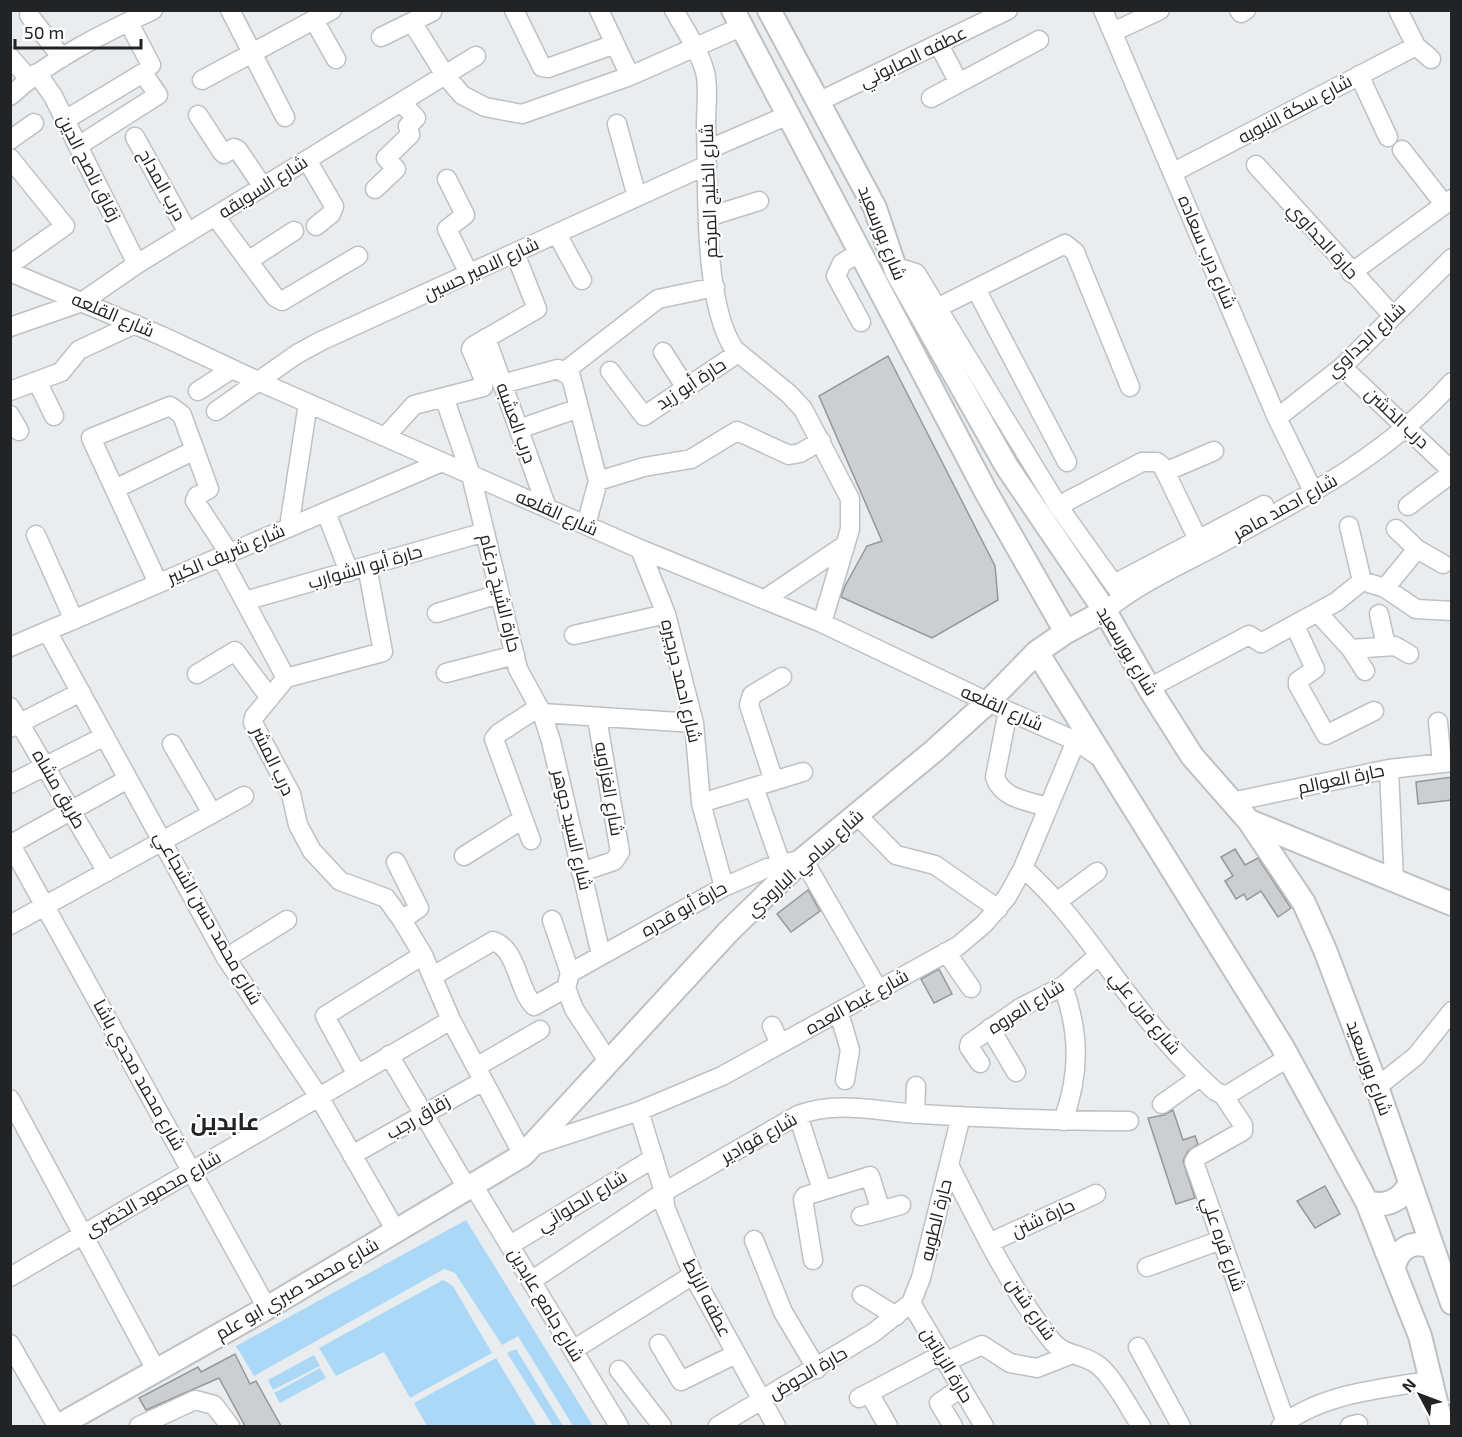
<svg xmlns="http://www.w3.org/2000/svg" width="1462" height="1437" font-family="'Exo 2',Cairo,sans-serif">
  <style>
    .green { fill: #abd8f7 }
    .building { fill: #cbcfd2; stroke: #94989b; stroke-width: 1.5 }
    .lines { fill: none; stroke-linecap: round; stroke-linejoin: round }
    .minor-casing { stroke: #bdc1c4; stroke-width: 21 }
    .major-casing { stroke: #bdc1c4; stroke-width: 26 }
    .minor { stroke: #fff; stroke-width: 18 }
    .major { stroke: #fff; stroke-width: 22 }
    .labels { text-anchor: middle; stroke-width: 4.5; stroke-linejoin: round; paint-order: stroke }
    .street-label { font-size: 18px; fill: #212324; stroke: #fff }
    .district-label { font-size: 24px; font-weight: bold; fill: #212324; stroke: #fff }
  </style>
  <rect width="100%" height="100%" fill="#e9edf0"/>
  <path class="green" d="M466 1220 593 1426H573L518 1336 502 1345 459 1279 455 1273 444 1269 254 1376 236 1346Z
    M443 1280 453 1286 492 1353 410 1398 384 1352 336 1376 319 1348Z
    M516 1349 563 1426H553L507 1353Z
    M314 1355 320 1366 273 1390 268 1380Z
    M496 1358 537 1426H427L414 1403Z
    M320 1368 326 1378 280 1403 274 1393Z"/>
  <path class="building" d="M888 356 995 566 998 600 932 638 841 597 845 586 867 546 882 541 819 396Z
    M1452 777V800L1418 804 1416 782Z
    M1235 849 1245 865 1258 858 1291 908 1278 917 1261 891 1247 900 1244 894 1236 899 1225 881 1233 876 1221 857Z
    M808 890 820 911 791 932 777 914Z
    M939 969 952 994 934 1003 921 979Z
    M1173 1110 1183 1140 1195 1136 1198 1144 1188 1151 1183 1161 1195 1198 1176 1204 1148 1118 1164 1115Z
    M1325 1186 1340 1214 1315 1228 1297 1201Z
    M235 1354 250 1384 256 1381 281 1426H245L219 1378 146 1410 139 1398 198 1367 201 1372Z"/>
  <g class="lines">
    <g class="minor-casing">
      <path id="minor" d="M230 10 285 117
        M514 10 542 67 548 68 615 44
        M599 10 630 76
        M674 10C685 30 699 50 705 72 709 87 706 107 706 123 708 182 702 300 734 349L789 394 803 409 850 499V529L822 623
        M1103 10 1277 418 1314 493
        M1239 10 1241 13 1246 10
        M1398 10 1416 46 1431 59
        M29 15 62 58
        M314 20 336 59
        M412 22 445 75 462 95 485 107 522 114 630 76 741 27
        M129 23 151 65
        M1113 32 1160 10
        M381 37 432 12
        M939 45 959 83
        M10 57 29 79
        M37 73 53 96 137 264
        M1359 75 1388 137
        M202 80 332 10
        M10 96C50 59 104 33 153 10
        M931 98 1039 40
        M818 102 1008 10
        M198 115 222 152 224 154 234 148 238 150 263 187
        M65 120 143 73 158 95 78 146
        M617 124 637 197
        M135 137 188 233
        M10 140 34 123
        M707 150 786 116
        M1402 150 1444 204
        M10 158 65 226 10 265
        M307 160 334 206 331 214 316 226
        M1256 165 1393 316
        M1174 172 1416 46
        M447 179 465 215 447 229 469 274
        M375 189 396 169 386 158 410 135 408 126 416 118 401 102
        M215 216 275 297 282 301 358 256
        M708 217 759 201
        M557 234 582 280
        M859 253 842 263 836 276 861 322
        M248 261 294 231
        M896 271 903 269 916 273 1058 506 1123 597
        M10 272 162 336 260 382 640 549 822 623 988 702 1076 741 1101 758
        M1351 273 1452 199
        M976 289 1067 462
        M937 308 1065 244 1075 252 1130 387
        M10 327 82 302 137 264 476 56
        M486 338 547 508
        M663 352 686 388
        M1342 367 1452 471
        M565 371 658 299 715 287
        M610 371 644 416 738 353
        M37 381 54 416
        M502 384 558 369 571 377 598 481 586 525
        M10 391 61 372 79 350 135 324
        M198 391 232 369
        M444 397 471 475 518 669 542 713 551 741 601 955
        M216 411 297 354 321 341 707 165
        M10 415 19 431
        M1277 418 1342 367 1452 258
        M519 429 579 408
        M385 437 414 405 483 387 484 380 471 349 473 346 537 309 515 253
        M1165 472 1214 451
        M598 481 644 467 691 459 737 431 789 455 800 453 821 441
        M115 489 195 450
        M1058 506 1142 462H1157L1163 467 1204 552
        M1408 506 1452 473
        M326 512 349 572
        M1349 526 1362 581 1385 588 1416 609 1452 611
        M289 527 308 403
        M1396 529 1417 549 1443 564
        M36 535 74 620
        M640 549 666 614 694 723 701 803 724 887
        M221 557 286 678
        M367 566 383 652 286 678 254 717 253 723 291 794 298 825 312 851 340 881 386 898 402 920 423 955 451 1020 523 1155
        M158 583 91 438 170 406 182 415 209 489 197 496 195 501 229 553
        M1114 584 1264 505
        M1385 588 1417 549
        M765 599 845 545
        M245 601 485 532
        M1105 611C1138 584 1176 567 1214 547 1300 500 1386 457 1452 382
        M437 613 499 594
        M1318 613 1351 649 1365 671
        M1379 614 1386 646
        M1295 626 1315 669 1298 681V685L1326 735 1374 711
        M47 631 226 958 319 1097 396 1231
        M574 635 666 614
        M10 647 442 462
        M1351 649 1395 646 1409 654
        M446 673 515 655
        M197 674 235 651 270 698
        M1149 688 1249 635 1261 643 1336 602 1362 581
        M10 707 107 872
        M1008 711 995 777C1002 799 1028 801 1048 807
        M542 713 694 723
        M1438 722 1442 763
        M10 728 81 692
        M172 744 212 813
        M1389 769 1394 880
        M774 781 749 705 752 695 782 677
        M10 784 105 736
        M754 787 781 864
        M1231 802 1389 769 1452 762
        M701 803 803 772
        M857 815 896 855 935 865 998 909
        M531 840 494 739 499 733 539 707
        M10 843 267 1308
        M11 844 128 779
        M464 856 523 819
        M396 862 419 908 402 920
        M1023 868C1069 908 1100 959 1137 1006 1160 1036 1186 1065 1215 1091L1223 1095 1229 1094 1289 1057
        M581 872 614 861 620 852 597 718
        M1058 901 1097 872
        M552 920 570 973 566 988 574 1009 608 1061
        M10 925 244 796
        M946 952 971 988
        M226 958 287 920
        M570 973 724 887 767 868 803 859 879 991
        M433 976 493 941C518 949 517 989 534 1006L566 988
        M839 1013 850 1050 845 1080
        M772 1026 780 1044
        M990 1028 1016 1072
        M389 1055 467 1188
        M980 1063 969 1047 970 1043 1020 1008 1063 986 1099 955
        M476 1067 540 1030
        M357 1075 325 1016 423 955
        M1377 1087 1416 1056 1452 1011
        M1223 1095 1243 1125V1131L1197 1157 1194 1162 1287 1426
        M10 1099 156 1370
        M1162 1104 1200 1077
        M639 1111 664 1192 665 1207 693 1275 776 1426
        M915 1114 916 1086
        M798 1115 822 1190
        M1063 1121C1080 1074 1080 1034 1063 986
        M533 1146 639 1111 722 1076 958 946 984 924 1007 897 1023 868 1076 741
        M352 1155 483 1081
        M949 1165C980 1225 1009 1287 1051 1340 1064 1357 1084 1353 1099 1366 1114 1378 1130 1410 1141 1426
        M473 1185 619 1426
        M861 1216 901 1205
        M754 1240 783 1312 817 1369
        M989 1243 1096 1194
        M510 1245 654 1158
        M813 1260 803 1199 805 1196 870 1176 881 1211
        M1147 1267 1221 1240
        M10 1277 451 1020
        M531 1281 664 1192 798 1115C840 1100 878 1112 921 1114 990 1118 1059 1121 1129 1121
        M862 1295 896 1316
        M911 1303 984 1426
        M10 1344 57 1426
        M659 1344 681 1381 736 1354
        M1138 1347 1181 1426
        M573 1350 693 1275
        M945 1362 982 1345 1010 1363 1037 1368 1070 1355
        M619 1370 662 1426
        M869 1393 888 1426
        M859 1398 941 1355
        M139 1426 195 1400 214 1405 230 1426
        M718 1426 873 1333 911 1303 921 1278 961 1116
        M953 1426 939 1403 961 1388
        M1281 1426C1321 1393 1383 1389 1433 1380
        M1350 1426 1358 1424"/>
    </g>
    <g class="major-casing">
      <path id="major" d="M733 10 986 492 1066 632
        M769 10 875 208 896 271 1007 467 1105 611 1149 688 1192 756 1249 821 1304 903 1325 950 1377 1087 1452 1303
        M1037 652 1282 1046 1367 1202 1420 1336 1442 1426
        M1249 821 1452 904
        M1367 1202C1386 1208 1401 1201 1410 1183
        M1394 1267C1398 1247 1415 1239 1433 1248
        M58 1426 267 1308 523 1155 728 932 803 859 935 750 988 702 1037 652 1066 632 1105 611"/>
    </g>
    <use href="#minor" class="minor"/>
    <use href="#major" class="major"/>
  </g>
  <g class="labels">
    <g class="street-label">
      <text transform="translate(913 57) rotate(-26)" y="6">عطفه الصابوني</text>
      <text transform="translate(1295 109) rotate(-28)" y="6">شارع سكة النبويه</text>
      <text transform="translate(89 168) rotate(63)" y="6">زقاق ناصح الدين</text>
      <text transform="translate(162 185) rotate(61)" y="6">درب المداح</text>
      <text transform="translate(263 187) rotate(-32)" y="6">شارع السويقه</text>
      <text transform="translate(709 191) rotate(-92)" y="6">شارع الخليج المرخم</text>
      <text transform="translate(882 233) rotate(68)" y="6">شارع بورسعيد</text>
      <text transform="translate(1323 241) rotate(48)" y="6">حارة الجداوي</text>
      <text transform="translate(1207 252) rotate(67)" y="6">شارع درب سعاده</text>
      <text transform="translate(481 269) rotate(-25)" y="6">شارع الامير حسين</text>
      <text transform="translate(113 315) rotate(23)" y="6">شارع القلعه</text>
      <text transform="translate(1366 340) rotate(-43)" y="6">شارع الجداوي</text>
      <text transform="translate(691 384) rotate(-33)" y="6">حارة أبو زيد</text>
      <text transform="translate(1397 418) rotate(43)" y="6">درب الخشن</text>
      <text transform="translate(516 423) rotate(70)" y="6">درب العشبه</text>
      <text transform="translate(1285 507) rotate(-29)" y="6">شارع احمد ماهر</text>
      <text transform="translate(557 513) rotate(24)" y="6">شارع القلعه</text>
      <text transform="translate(226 554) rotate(-23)" y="6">شارع شريف الكبير</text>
      <text transform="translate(365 567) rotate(-16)" y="6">حارة أبو الشوارب</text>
      <text transform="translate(500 593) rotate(76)" y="6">حارة الشيخ درغام</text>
      <text transform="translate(1127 651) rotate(59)" y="6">شارع بورسعيد</text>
      <text transform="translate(681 681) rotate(77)" y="6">شارع احمد جرجيره</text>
      <text transform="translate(1002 708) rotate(24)" y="6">شارع القلعه</text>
      <text transform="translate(273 761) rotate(64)" y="6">درب المشر</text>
      <text transform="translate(1341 779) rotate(-12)" y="6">حارة العوالم</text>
      <text transform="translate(59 789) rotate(60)" y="6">طريق مشاه</text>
      <text transform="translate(609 789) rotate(80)" y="6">شارع الغزاويه</text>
      <text transform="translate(572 830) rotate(77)" y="6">شارع السيد جوهر</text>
      <text transform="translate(805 863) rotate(-42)" y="6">شارع سامي البارودي</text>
      <text transform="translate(684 909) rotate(-29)" y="6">حارة أبو قدره</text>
      <text transform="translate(208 918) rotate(60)" y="6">شارع محمد حسن الشجاعي</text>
      <text transform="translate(857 1002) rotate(-29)" y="6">شارع غيط العده</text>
      <text transform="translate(1026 1007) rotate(-32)" y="6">شارع العروه</text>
      <text transform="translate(1145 1013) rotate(51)" y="6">شارع فرن علي</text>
      <text transform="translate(1369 1068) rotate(70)" y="6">شارع بورسعيد</text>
      <text transform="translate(139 1075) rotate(61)" y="6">شارع محمد مجدي باشا</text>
      <text transform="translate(418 1117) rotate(-30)" y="6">زقاق رجب</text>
      <text transform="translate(759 1138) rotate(-29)" y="6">شارع قوادير</text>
      <text transform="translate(153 1194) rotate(-30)" y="6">شارع محمود الخضرى</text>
      <text transform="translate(582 1201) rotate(-31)" y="6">شارع الحلواني</text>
      <text transform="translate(1043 1218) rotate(-25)" y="6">حارة شنن</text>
      <text transform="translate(936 1220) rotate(-76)" y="6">حارة الطوبه</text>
      <text transform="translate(1223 1244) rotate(71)" y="6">شارع قره علي</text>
      <text transform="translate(297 1289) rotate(-30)" y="6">شارع محمد صبري ابو علم</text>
      <text transform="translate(707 1298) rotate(63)" y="6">عطفه الزلط</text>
      <text transform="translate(546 1305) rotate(59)" y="6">شارع جامع عابدين</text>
      <text transform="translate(1031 1309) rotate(55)" y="6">شارع شنن</text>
      <text transform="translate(947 1365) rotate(59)" y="6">حارة الزياتين</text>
      <text transform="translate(808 1373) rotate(-30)" y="6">حارة الحوض</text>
    </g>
    <g class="district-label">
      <text x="225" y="1130">عابدين</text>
    </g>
  </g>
  <rect width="1462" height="1437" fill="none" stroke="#212324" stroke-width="24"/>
  <g transform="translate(1420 1395) rotate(311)" stroke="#ffffff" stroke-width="4.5" paint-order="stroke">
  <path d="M0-4.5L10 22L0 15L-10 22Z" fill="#212324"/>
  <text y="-9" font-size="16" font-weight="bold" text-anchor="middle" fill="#212324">N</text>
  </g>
  <path d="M15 39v9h126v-9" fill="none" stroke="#212324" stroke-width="3"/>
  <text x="24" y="39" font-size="18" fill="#212324" stroke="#ffffff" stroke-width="4.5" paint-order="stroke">50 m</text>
</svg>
